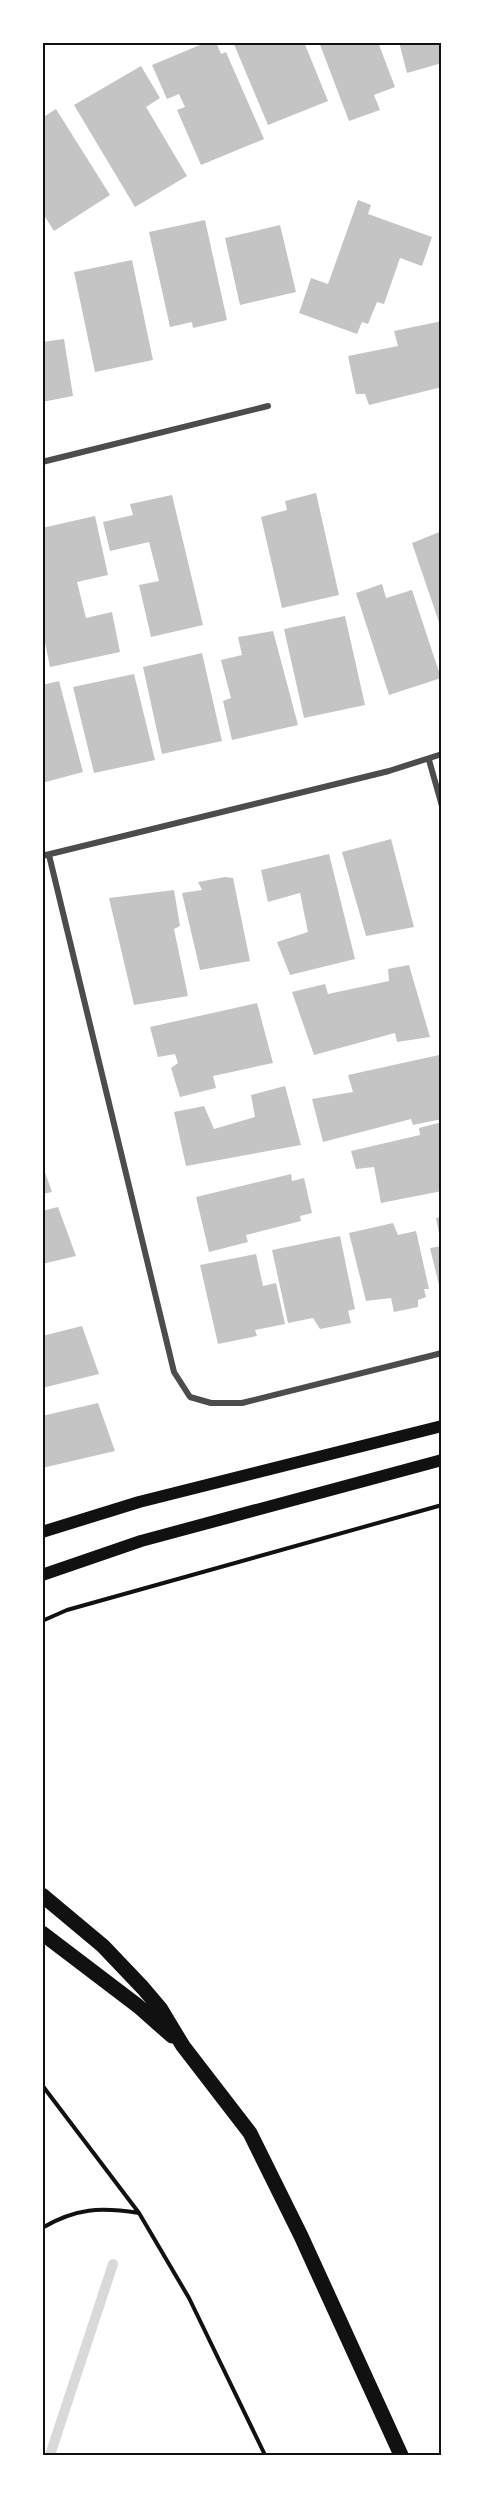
<svg xmlns="http://www.w3.org/2000/svg" width="484" height="2497" font-family="Helvetica,sans-serif">
  <style>
    .lines { fill: none; stroke-linecap: round; stroke-linejoin: round }
    .stream { stroke: #d9d9d9; stroke-width: 10 }
    .building { fill: #c4c4c4 }
    .path { stroke: #111; stroke-width: 4 }
    .minor { stroke: #4c4c4c; stroke-width: 6 }
    .secondary { stroke: #111; stroke-width: 12 }
    .primary { stroke: #111; stroke-width: 15 }
    .neatline { fill: none; stroke: #111; stroke-width: 2 }
  </style>
  <rect width="100%" height="100%" fill="#fff"/>
  <g class="lines">
    <path class="stream" d="M50 2455 113 2264"/>
  </g>
  <path class="building" d="M207 42H216L221 54 226 52 264 139 201 165 177 110 185 107 179 94 167 99 152 65Z
    M233 42H304L328 101 268 125Z
    M319 42H378L395 87 374 95 380 110 349 121Z
    M399 42H442V63L407 73Z
    M141 66 160 98 146 107 187 176 135 207 74 105Z
    M56 109 110 195 54 231 42 212V118Z
    M358 200 371 205 368 214 432 237 422 266 400 258 384 304 377 302 368 324 362 322 357 334 299 313 311 278 328 284Z
    M205 220 227 320 193 328 192 322 170 327 149 232Z
    M280 225 296 292 240 305 225 238Z
    M132 260 153 360 95 372 74 272Z
    M442 321V387L369 405 365 394H356L348 356 398 346 394 331Z
    M64 339 73 396 42 402V342Z
    M316 493 339 595 282 608 261 517 287 510 285 501Z
    M172 495 203 625 151 637 139 585 159 581 149 542 110 551 103 522 133 515 130 504Z
    M95 516 108 575 77 582 86 618 112 612 120 652 50 667 42 628V528Z
    M442 531V631L412 543Z
    M382 584 386 598 412 590 441 678 389 695 356 593Z
    M345 616 365 705 304 718 284 629Z
    M273 631 298 725 232 740 223 701 231 698 221 660 242 655 238 637Z
    M202 653 222 741 162 754 143 667Z
    M134 674 155 760 94 773 73 687Z
    M59 681 83 772 42 783V685Z
    M391 839 414 927 366 936 342 852Z
    M329 854 355 959 290 975 277 942 308 932 300 893 268 902 261 870Z
    M225 877 233 878 250 961 200 970 182 893 202 890 198 882Z
    M174 890 180 926 174 929 188 996 134 1005 109 898Z
    M409 965 430 1037 397 1042 395 1033 314 1055 292 992 325 984 328 994 389 981 388 969Z
    M257 1003 273 1063 213 1076 216 1088 180 1097 171 1068 178 1063 175 1054 158 1057 150 1027Z
    M439 1055 442 1066V1119L413 1125 411 1119 323 1142 312 1099 353 1092 348 1075Z
    M285 1086 301 1145 186 1166 174 1112 204 1106 214 1129 255 1117 251 1095Z
    M442 1122V1191L381 1203 374 1167 356 1169 351 1151 420 1135 419 1128Z
    M42 1164 52 1192 42 1194Z
    M291 1174 292 1181 304 1178 312 1213 300 1216 301 1221 246 1235 248 1242 209 1252 196 1197Z
    M58 1207 76 1256 42 1264V1211Z
    M442 1217V1243H441L436 1218Z
    M393 1223 398 1235 416 1231 429 1289H424L426 1297 418 1300V1307L394 1312 391 1298 366 1301 349 1233Z
    M340 1236 355 1309 348 1311 351 1323 320 1329 313 1318 288 1323 272 1250Z
    M442 1246V1284L439 1285 430 1248Z
    M256 1254 263 1286 276 1283 285 1324 255 1330 257 1336 218 1344 200 1265Z
    M82 1326 99 1374 42 1388V1336Z
    M98 1403 115 1451 42 1468V1416Z"/>
  <g class="lines">
    <path class="path" d="M42 1621 67 1610 442 1505
      M42 2085 139 2213 189 2298 265 2455
      M42 2228C76 2208 100 2207 139 2213"/>
    <path class="minor" d="M42 462 268 406
      M429 760 442 806
      M49 855 174 1372 190 1397 211 1403H242L442 1353
      M42 856 389 771 442 754"/>
    <path class="secondary" d="M42 1532 139 1502 442 1426
      M42 1575 141 1541 442 1460"/>
    <path class="primary" d="M42 1895 103 1946 143 1988 160 2008 183 2046 250 2133 301 2236 401 2455
      M42 1933 138 2006 172 2036"/>
  </g>
  <rect width="484" height="2497" fill="none" stroke="#ffffff" stroke-width="87"/>
  <rect x="44" y="44" width="396" height="2410" class="neatline"/>
</svg>
